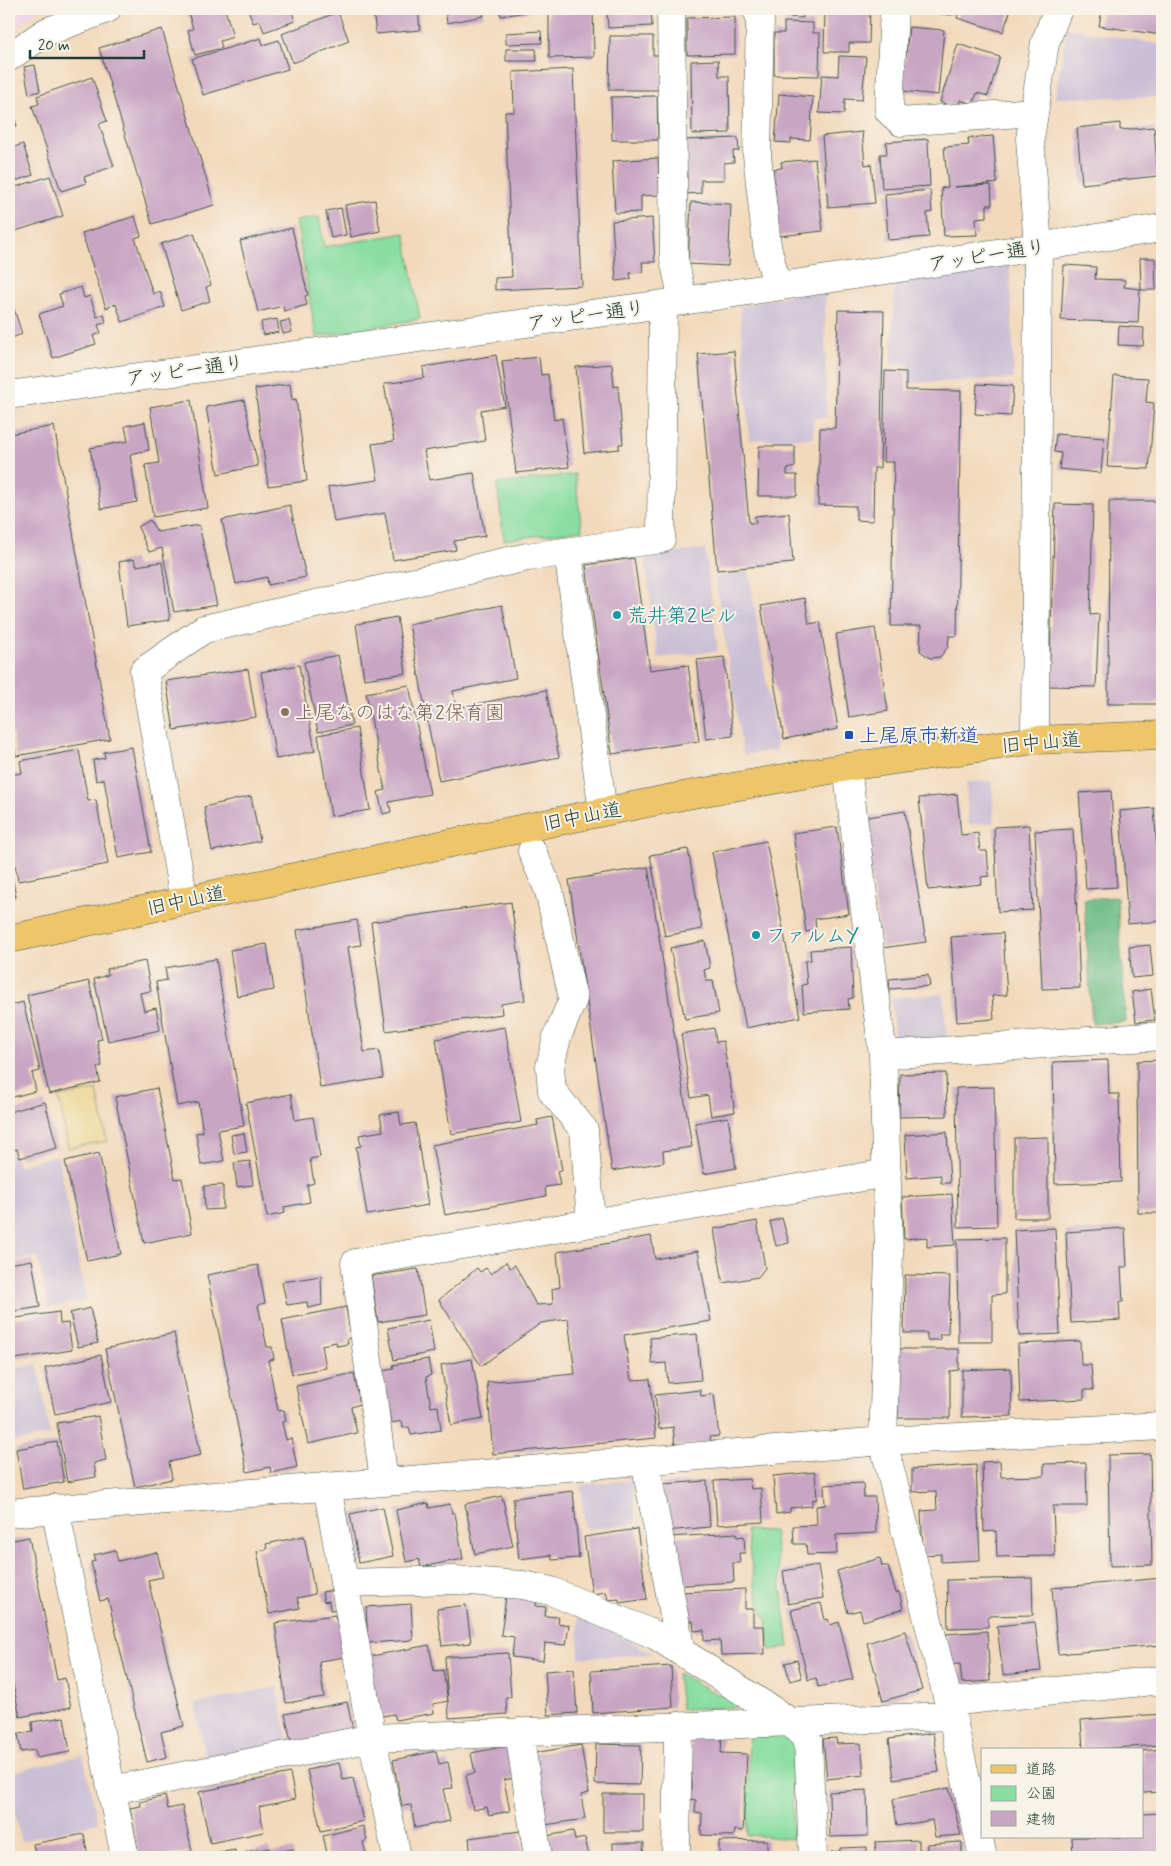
<svg xmlns="http://www.w3.org/2000/svg" width="1171" height="1866" font-family="Mynerve,'Klee One',sans-serif">
  <style>
    .built { fill: #ebd1eb }
    .industrial { fill: #cbbfd5 }
    .green { fill: #89dea1; stroke: #548e6a }
    .forest { fill: #6ebd87; stroke: #467d5e }
    .sand { fill: #eeda9e; stroke: #868c69 }
    .building { fill: #c9a5c4 }
    .lines { fill: none; stroke-linecap: round; stroke-linejoin: round }
    .minor-casing { stroke: #3f5448; stroke-width: 29 }
    .major-casing { stroke: #3f5448; stroke-width: 29 }
    .minor { stroke: #fff; stroke-width: 28 }
    .major { stroke: #eec569; stroke-width: 28 }
    .culture-dot { fill: #0f9aa8; stroke: #f7f3e8; stroke-width: 2 }
    .education-dot { fill: #8d6e63; stroke: #f7f3e8; stroke-width: 2 }
    .transit-dot { fill: #1a4fb4; stroke: #f7f3e8; stroke-width: 2 }
    .labels { text-anchor: middle; stroke-width: 4; stroke-linejoin: round; paint-order: stroke }
    .street-label { font-size: 20px; fill: #1f3d34; stroke: #f7f3e8 }
    .culture-label { font-size: 20px; fill: #0d838f; stroke: #f7f3e8; text-anchor: start }
    .education-label { font-size: 20px; fill: #785e54; stroke: #f7f3e8; text-anchor: start }
    .transit-label { font-size: 20px; fill: #164399; stroke: #f7f3e8; text-anchor: start }
  </style>
  <rect width="100%" height="100%" fill="#f7f3e8"/>
  <filter id="ink" filterUnits="userSpaceOnUse"><feTurbulence type="fractalNoise" baseFrequency=".02" numOctaves="2"/><feDisplacementMap in="SourceGraphic" scale="10" xChannelSelector="R" yChannelSelector="G"/><feConvolveMatrix kernelMatrix="1 2 1 2 8 2 1 2 1" color-interpolation-filters="sRGB"/></filter>
  <filter id="wash" filterUnits="userSpaceOnUse"><feTurbulence type="fractalNoise" baseFrequency=".0096" numOctaves="4" result="noise"/><feDisplacementMap in="SourceGraphic" scale="20" xChannelSelector="R" yChannelSelector="G"/><feGaussianBlur stdDeviation="1.12" result="paint"/><feColorMatrix in="noise" values="0 0 0 0 0 0 0 0 0 0 0 0 0 0 0 0 0 1.4 0 .05"/><feComposite in="paint" operator="in"/></filter>
  <g filter="url(#wash)">
    <rect width="100%" height="100%" fill="#f3d9bb"/>
    <path class="built" d="M9 9H41L9 30Z"/>
    <path class="industrial" d="M1067 28 1162 45V97L1055 98Z
      M1010 266 1014 379 908 383 909 364H891L895 284Z
      M825 288 826 417 813 418V438L749 440 740 306Z
      M705 549 718 651 658 658 645 557Z
      M749 571 777 750 743 755 715 577Z
      M992 781 994 823 968 824 966 783Z
      M943 994 947 1036 895 1041 891 998Z
      M15 1154 18 1166 58 1155 86 1300 48 1308 38 1257 9 1262V1155Z
      M38 1365 50 1435 9 1443V1369Z
      M632 1480 636 1524 585 1529 581 1485Z
      M578 1612 653 1654 579 1658Z
      M277 1687 288 1742 206 1759 195 1704Z
      M83 1755 98 1823 21 1841 9 1786V1773Z"/>
    <path class="green" d="M319 217 324 247 405 233 420 319 316 337 296 221Z
      M575 474 582 530 504 540 497 484Z
      M746 1530 774 1531 789 1647 770 1650 767 1621 761 1609 755 1586Z
      M677 1673 742 1707 681 1709Z
      M784 1731 793 1745 792 1839 747 1835 749 1732Z"/>
    <path class="forest" d="M1117 897 1126 1022 1092 1024 1084 899Z"/>
    <path class="sand" d="M97 1090 107 1141 68 1148 59 1097Z"/>
    <g id="blocks">
      <path class="building" d="M187 9H225L233 37 220 41 222 48 195 55 188 30 193 29Z
        M248 9H291L295 21 264 32 260 21 253 23Z
        M373 9H418L420 30 376 34Z
        M445 9H482L484 16 447 23Z
        M499 9H539L540 10 501 16Z
        M549 9H593L594 57 549 58Z
        M607 9H651L652 26 608 28Z
        M775 9H818V12L803 11V18L774 16Z
        M825 9 870 10 869 43H849V52H824Z
        M910 9H952V15L910 11Z
        M960 9H1011L1003 32 957 18Z
        M1102 9H1162V35L1099 26Z
        M338 12 349 41 293 63 282 34Z
        M735 17V54L687 55V18Z
        M784 22 813 23V33H820L819 76 774 75V33H784Z
        M909 27 944 30 938 95 902 91Z
        M162 29 214 205 152 224 99 48Z
        M541 31 542 43 506 44V33Z
        M610 36H653V55H662V90H609Z
        M261 38 263 45 279 40 288 69 203 95 192 59Z
        M958 44 1000 57 988 96 977 93 973 104 960 100 958 108 940 102Z
        M506 49H536L537 61H506Z
        M839 56 866 57 862 100 845 99 844 114 819 113 822 75 838 76Z
        M718 60 719 76H729L730 133 692 134 691 61Z
        M35 65 40 91 29 94 24 67Z
        M573 69 582 286 495 290V278L512 277 505 112H514L513 72Z
        M92 77 107 121 99 124 114 166 84 177 86 183 61 191 32 106 39 104 37 96Z
        M779 94 813 97 810 140 791 139V143L775 142Z
        M657 96 658 140H612L611 97Z
        M9 103 17 126 9 128Z
        M1120 123V130L1154 127 1158 176 1082 184 1077 128Z
        M862 132 865 165 871 164 875 203 828 207 822 136Z
        M993 136 997 183 954 187 991 185 992 205H987V217L976 218 977 235 944 236 941 188 948 187 944 147 969 145 968 138Z
        M738 138 739 151H733L734 162 724 163V180H701V193L686 194 684 140Z
        M928 139 930 186 882 189 880 154H887L886 142Z
        M23 144 33 175 9 183V149Z
        M658 158 660 195 641 196V212L615 213 612 161Z
        M815 159 823 231 779 236 773 169 782 168 781 162Z
        M50 176 63 216 9 233V189Z
        M930 190 932 212 927 213 929 237 888 240 885 194Z
        M375 200 380 231 351 237 345 205Z
        M691 202 731 204 728 266 688 264Z
        M341 208 346 235 331 238 326 211Z
        M135 216 141 236 135 238 153 294 160 291 165 307 122 322 116 304 106 308 82 233Z
        M652 218 655 262H642L643 272 630 273 631 279 616 281 612 221Z
        M292 228 308 295 305 296 307 305 284 311 283 306 258 312 240 241Z
        M194 233 211 285 206 287 210 301 181 310 161 244Z
        M1140 258H1155L1156 290H1141Z
        M1064 265 1096 267 1095 279 1125 280 1124 287 1140 289 1138 323 1061 320Z
        M81 287 84 298 90 296 97 317 104 314 106 322 98 325 101 333 93 336 96 344 53 358 39 314 63 306 59 294Z
        M9 293 22 334 9 339Z
        M838 310 884 311 880 468H874L873 521 856 520V506L818 505 820 428H835Z
        M277 319 279 332 263 335 261 322Z
        M289 320 292 332 283 334 280 322Z
        M1119 326 1144 328 1143 346 1118 345Z
        M734 351 749 523H756L755 516 789 513 793 563 717 570 698 354Z
        M496 355 505 406 481 410 485 441 424 451 429 480 474 473 485 536 454 541 456 550 393 560 385 513 334 522 328 487 378 480 372 444 394 441 384 384 424 378 423 367Z
        M539 357 541 375 548 374 554 420 562 418 569 467 516 473 502 361Z
        M612 364 614 387 618 386 623 444H619V449L584 453 576 367Z
        M885 371 906 372V390L961 391 957 636H949L948 647 940 657 930 658 920 651 921 626H891L894 462H883Z
        M1114 376 1148 378 1146 402 1154 403 1149 469 1107 467Z
        M290 384 292 400 296 399 307 481 268 486 255 389Z
        M977 384 1013 386 1011 416 975 414Z
        M191 400 208 508 153 517 145 465 159 463 150 407Z
        M244 400 258 466 218 474 206 407Z
        M145 422 149 450 130 454 137 502 101 509 90 448 128 441 125 426Z
        M54 426 110 739 16 756 9 715V434Z
        M1056 434 1104 438 1101 473 1059 469 1061 453 1054 452Z
        M759 446H795V467L787 469V475H797V496H758Z
        M1109 501H1162V704H1108Z
        M1055 504 1093 505 1090 615 1099 614 1096 687 1049 686Z
        M290 505 306 577 268 585 267 577 236 584 222 520Z
        M150 520 157 532 199 525 217 605 174 612 162 548 149 552 138 527Z
        M634 558 650 670 688 665 699 741 612 754 586 565Z
        M134 559 136 566 162 562 170 620 127 626 119 562Z
        M805 598 809 624 820 622 838 729 784 739 761 606Z
        M502 605 516 678 453 691 456 708 546 690 559 757 439 781 409 624Z
        M397 617 406 673 364 679 356 624Z
        M875 628 888 711 849 717 836 634Z
        M338 655 352 725 318 732 304 662Z
        M724 657 733 736 706 739 697 660Z
        M299 665 315 751 276 759 261 672Z
        M248 669 256 717 174 730 166 681Z
        M409 685 430 794 389 802 391 812 383 814 378 792 385 790 366 693Z
        M357 728 370 810 331 816 318 735Z
        M132 747 151 852 118 858 104 779 96 781 93 760 105 758 104 752Z
        M79 750 88 801 96 800 108 864 18 881 9 831V775L22 773 20 761Z
        M1111 791 1117 887 1086 889 1079 793Z
        M957 794 961 835 978 833 980 851H987L989 876 981 877 982 884 928 890 919 798Z
        M251 796 260 841 212 851 204 807Z
        M1154 808 1162 921 1128 924 1120 811Z
        M905 811 926 942 882 948 862 818Z
        M1029 825 1033 910 998 912 994 827Z
        M837 827 849 914 815 919 816 930 806 932 793 833Z
        M1073 829 1080 988 1042 989 1035 831Z
        M766 841 800 1017 746 1028 712 852Z
        M688 849 702 929 665 936 650 855Z
        M9 859 16 897 9 898Z
        M648 867 692 1147 663 1151 664 1162 612 1171 569 880Z
        M511 902 525 1000 501 1004 502 1014 386 1031 371 922Z
        M357 920 361 945 348 947 364 1052 379 1050 383 1078 320 1088 297 930Z
        M1003 933 1007 995 992 996 994 1019 957 1022 951 937Z
        M705 941 710 968 704 970 706 981H713L719 1013 685 1019 670 948Z
        M267 944 274 990 237 996 230 950Z
        M1150 945 1153 976 1132 978 1129 947Z
        M851 947 853 998 848 999 849 1009 804 1012 802 985 807 984 805 961 811 960 810 950Z
        M216 959 244 1126 218 1130 224 1161 201 1165 196 1133 203 1132 198 1102 177 1106 156 982 167 980 165 968Z
        M145 961 151 991 140 993 144 1011 156 1008 160 1030 108 1041 94 979 108 975 107 969Z
        M928 975 930 986 890 989 889 979Z
        M89 981 102 1039 97 1040 102 1066 97 1067 100 1082 49 1094 27 995Z
        M1151 989 1155 1020 1136 1022 1132 992Z
        M23 1002 40 1071 32 1073 36 1091 9 1098V1006Z
        M505 1027 521 1122 451 1134 436 1039Z
        M714 1028 716 1042 723 1041 735 1112 711 1116 708 1095 691 1098 681 1034Z
        M1108 1060 1109 1094H1119L1121 1182 1055 1184 1053 1062Z
        M1162 1060V1213H1138L1137 1061Z
        M946 1073 947 1116 899 1117 900 1074Z
        M994 1087 997 1226 958 1227 956 1088Z
        M157 1088 175 1179 182 1178 192 1233 144 1243 115 1097Z
        M291 1094 295 1120 313 1117 320 1157 310 1159 314 1183 307 1185 310 1202 284 1207 285 1213 267 1217 246 1103Z
        M45 1102 57 1148 20 1158 17 1149 9 1151V1112Z
        M399 1112 401 1125 415 1123 428 1205 367 1215 356 1147 361 1146 359 1135 383 1131 380 1115Z
        M552 1117 562 1170 557 1171 560 1185 545 1187 546 1196 445 1215 432 1145 538 1125 537 1120Z
        M728 1117 736 1168 704 1174 695 1123Z
        M947 1132 950 1183H941V1175L907 1178 905 1135Z
        M244 1133 247 1152 234 1154 231 1135Z
        M1048 1137V1218H1014V1138Z
        M99 1153 121 1254 87 1261 65 1161Z
        M250 1161 253 1185 237 1187 234 1163Z
        M223 1185V1209L205 1210 204 1186Z
        M952 1194 955 1245 927 1247V1237L904 1239 902 1197Z
        M782 1218 789 1243 776 1246 770 1222Z
        M757 1221 765 1268 758 1277 723 1283 714 1229Z
        M1055 1228 1060 1334 1019 1336 1014 1230Z
        M1125 1228 1127 1267H1121L1123 1302H1119L1120 1320 1071 1323 1066 1232Z
        M651 1236 655 1259 698 1251 711 1321 624 1335 631 1380 650 1379 656 1438 493 1454 487 1382 575 1374 568 1319 541 1323 481 1366 439 1300 477 1268 480 1272 486 1268 491 1274 506 1262 510 1268 515 1265 536 1305 553 1304 552 1289 560 1287 557 1252Z
        M1005 1238V1294L992 1295V1342H958L957 1239Z
        M32 1260 40 1307 9 1312V1264Z
        M258 1265 265 1303 258 1305 267 1347H272L274 1359 268 1360 278 1411 284 1410 286 1421 282 1422 286 1440 291 1438 297 1467 271 1473 270 1467 247 1472 207 1275Z
        M418 1269 425 1315 378 1322 371 1276Z
        M905 1275 950 1276 948 1334H940V1340H927V1333H904Z
        M321 1276 322 1305 308 1308 307 1302 287 1305 282 1282Z
        M346 1307 351 1338 347 1339 348 1344 337 1346 336 1342 322 1345 326 1368 292 1374 282 1320Z
        M90 1308 98 1343 78 1347 70 1313Z
        M59 1312 60 1324 68 1323 72 1350 9 1360V1319Z
        M429 1320 434 1352 394 1360 388 1328Z
        M174 1333 201 1455 169 1462 172 1479 135 1487 105 1349Z
        M697 1334 701 1380 668 1383 666 1363 652 1364 650 1338Z
        M1080 1341 1081 1365H1091L1093 1390H1084V1399L1020 1402 1018 1344Z
        M898 1349H959V1370L950 1371V1418H898Z
        M101 1355 111 1402 55 1414 45 1368Z
        M428 1359 431 1375 426 1377 431 1407 438 1406 441 1430 411 1435 409 1427 403 1428 402 1421 391 1423 382 1371 394 1369 393 1365Z
        M472 1359 483 1419 451 1425 441 1365Z
        M1011 1368 1012 1416 962 1417V1370Z
        M354 1373 360 1404 351 1407 357 1433 308 1444 296 1386Z
        M700 1390 701 1396 714 1394 719 1436 710 1437 711 1442 675 1446 673 1427 659 1429 655 1395Z
        M98 1416 106 1460 94 1463 96 1477 67 1482 57 1423Z
        M57 1442 64 1482 23 1489 16 1449Z
        M1150 1454 1152 1565 1110 1566 1108 1455Z
        M1000 1461 1001 1477 1044 1476V1464L1086 1463 1087 1506H1053L1055 1556 997 1557 996 1531 984 1532 982 1462Z
        M976 1465 980 1560 941 1562V1554L923 1555 921 1511 937 1510 936 1491 912 1492V1469Z
        M815 1472 817 1499 812 1500V1506L790 1508V1512L776 1514 773 1476Z
        M750 1479 751 1489 761 1488 763 1522 717 1525 714 1481Z
        M707 1481 710 1527 665 1531 662 1484Z
        M863 1483 864 1497H875L876 1533 836 1535 837 1554 807 1555 806 1544H794L793 1526 817 1525 816 1506 825 1505 824 1485Z
        M573 1491 579 1558 552 1560 551 1555 519 1559 513 1498Z
        M502 1496 513 1546 475 1554 465 1504Z
        M428 1503 429 1508 450 1504 452 1513H455L463 1559 421 1567 419 1559 406 1562 396 1510Z
        M383 1507 393 1556 359 1563 350 1514Z
        M637 1529 647 1599 619 1603V1599L608 1600 606 1592 592 1594 584 1537Z
        M737 1533V1537L744 1536 745 1553H739L740 1563H733L734 1582 672 1586 669 1537Z
        M304 1536 315 1594 297 1598 300 1608 269 1614 257 1551 267 1549 266 1544Z
        M29 1537 57 1680 65 1678 71 1707 20 1717 12 1680H9V1541Z
        M115 1550 118 1561 157 1552 163 1577 148 1580 184 1726 161 1732 167 1757 147 1762 108 1599 100 1601 91 1562 95 1561 94 1555Z
        M880 1558 882 1566H888L896 1593 899 1592 903 1609 863 1621 860 1610 848 1613 837 1571Z
        M818 1565 823 1598 788 1604 783 1571Z
        M1032 1578 1033 1615 988 1616V1627L948 1628 947 1580Z
        M1162 1578V1645L1058 1654 1052 1588Z
        M745 1589V1609H753V1626H764L765 1654 721 1655 720 1640 704 1641V1630L694 1631 693 1621 682 1622 681 1592Z
        M335 1590 338 1609 330 1610 329 1601 324 1602 322 1592Z
        M506 1596 537 1600 536 1606 546 1607 545 1616 559 1617 558 1623 569 1625 566 1645 545 1643 543 1661 512 1657 514 1637 501 1635Z
        M821 1603 825 1620 828 1619 830 1625 839 1622 853 1679 818 1687 816 1678 808 1680 791 1610Z
        M411 1604 413 1640 368 1643 366 1607Z
        M466 1605 471 1643 442 1646 437 1609Z
        M335 1615 336 1620H342L346 1657 319 1661 324 1697 286 1703 275 1623Z
        M1035 1622 1041 1671 1003 1675 997 1626Z
        M905 1631 922 1690 883 1701 867 1643Z
        M987 1631 990 1681 962 1683 960 1664 948 1665 946 1634Z
        M429 1645 434 1671 443 1670 448 1701 433 1704 434 1713 396 1720 394 1714 377 1717 367 1657Z
        M508 1653 511 1697H506L507 1714 449 1718 445 1657Z
        M797 1660 802 1678 790 1681 785 1663Z
        M671 1666 673 1707 593 1713 591 1671Z
        M574 1669 577 1713 548 1715 545 1671Z
        M347 1702 354 1734 292 1746 285 1714Z
        M1162 1714V1745L1083 1750 1081 1720Z
        M64 1717 70 1752 37 1758 35 1750 21 1752 18 1734 33 1732 32 1722Z
        M933 1733 939 1772 894 1779 889 1739Z
        M691 1736 722 1737 721 1753 747 1754 743 1831 735 1830 734 1836 701 1835 702 1813 695 1812 696 1800 688 1799Z
        M836 1738 837 1744 861 1743 864 1775 827 1779 823 1739Z
        M596 1744 641 1745 640 1785 595 1784Z
        M581 1745 589 1793 581 1795 585 1819 545 1825 534 1753Z
        M507 1746 514 1778 504 1780 510 1811 489 1815 487 1807 473 1810 466 1775 475 1773 471 1753Z
        M1162 1749V1792L1142 1793V1751Z
        M436 1751 439 1764 448 1762 453 1788 443 1789 450 1821 415 1828 411 1805 402 1806 393 1760Z
        M339 1763 343 1780 353 1778 363 1821 321 1831 307 1770Z
        M290 1773 295 1799 259 1807 264 1832 210 1843 199 1792Z
        M949 1788 961 1835 935 1837 932 1820 897 1826 893 1799Z
        M867 1790 868 1836 830 1837 829 1792Z
        M603 1794H643V1832H603Z
        M165 1796 168 1809 182 1806 192 1851 161 1857H139L130 1808 141 1806 140 1802Z
        M1162 1813V1853L1073 1857 1072 1837H1142V1814Z
        M363 1826 367 1840 363 1842 367 1857H328L323 1836Z
        M520 1831 524 1857H471L469 1838Z
        M573 1831 575 1840 585 1838 589 1857H551L547 1836Z
        M84 1834 88 1857H36L33 1844Z
        M767 1840V1857H719V1841Z
        M919 1840V1857H876L875 1842Z
        M962 1842V1857H927V1844Z
        M613 1843H644L643 1857H613Z
        M867 1847V1857H831V1852L840 1851V1848Z
        M269 1848 270 1853 293 1849 294 1857H247L246 1852Z
        M235 1850 236 1857H201V1856Z"/>
    </g>
  </g>
  <g filter="url(#ink)">
    <use href="#blocks" fill-opacity="0" stroke="#3f5448" stroke-width="1"/>
    <g class="lines">
      <g class="minor-casing">
        <path id="minor" d="M671 9 674 259 683 301
          M756 9 760 15 757 155 767 246 777 286
          M894 9 889 111 901 122 1034 112
          M9 57 46 32 107 9
          M9 395 663 304 1162 228
          M568 552 603 812
          M1035 740 1038 247 1030 139 1045 43 1058 9
          M847 767 883 1055 889 1253 883 1441 952 1716 983 1857
          M532 851 549 891 573 999 557 1037 550 1067 552 1091 584 1130 591 1223
          M184 901 144 671 204 629 527 557 661 539 663 304
          M883 1055 1162 1036
          M645 1461 681 1652
          M384 1481 355 1263 887 1173
          M327 1486 372 1738 397 1857
          M55 1508 125 1857
          M9 1513 883 1441 1162 1426
          M344 1583 455 1580 523 1585 551 1591 655 1635 789 1721 808 1740 813 1857
          M948 1702 1162 1680
          M519 1732 538 1857
          M112 1790 372 1738 952 1716
          M676 1854 678 1726"/>
      </g>
      <g class="major-casing">
        <path id="major" d="M9 939 441 845 682 796 847 767 1035 740 1162 735"/>
      </g>
      <use href="#minor" class="minor"/>
      <use href="#major" class="major"/>
    </g>
  </g>
  <g class="culture-dot">
    <circle cx="617" cy="615" r="5"/>
    <circle cx="756" cy="935" r="5"/>
  </g>
  <circle class="education-dot" cx="285" cy="712" r="5"/>
  <rect class="transit-dot" x="844" y="730" width="10" height="10" rx="2.5"/>
  <g class="labels">
    <g class="street-label">
      <text transform="translate(987 255) rotate(-9)" y="7">アッピー通り</text>
      <text transform="translate(586 315) rotate(-8)" y="7">アッピー通り</text>
      <text transform="translate(185 370) rotate(-8)" y="7">アッピー通り</text>
      <text transform="translate(1041 742) rotate(-5)" y="7">旧中山道</text>
      <text transform="translate(582 816) rotate(-11)" y="7">旧中山道</text>
      <text transform="translate(186 900) rotate(-12)" y="7">旧中山道</text>
    </g>
    <g class="culture-label">
      <text x="627" y="622">荒井第2ビル</text>
      <text x="766" y="942">ファルムY</text>
    </g>
    <g class="education-label">
      <text x="295" y="719">上尾なのはな第2保育園</text>
    </g>
    <g class="transit-label">
      <text x="859" y="742">上尾原市新道</text>
    </g>
  </g>
  <rect width="1171" height="1866" fill="none" stroke="#f7f3e8" stroke-width="30"/>
  <rect x="981" y="1748" width="162" height="90" fill="#f7f3e8" stroke="#a1aaa0"/>
  <rect x="991" y="1765" width="25" height="8" fill="#eec569" stroke="#a1aaa0"/>
  <text x="1026" y="1774" font-size="15" fill="#1f3d34">道路</text>
  <rect x="991" y="1786" width="25" height="15" fill="#89dea1" stroke="#a1aaa0"/>
  <text x="1026" y="1798" font-size="15" fill="#1f3d34">公園</text>
  <rect x="991" y="1811" width="25" height="15" fill="#c9a5c4" stroke="#a1aaa0"/>
  <text x="1026" y="1824" font-size="15" fill="#1f3d34">建物</text>
  <path d="M30 50v8h114v-8" fill="none" stroke="#1f3d34" stroke-width="2.5"/>
  <text x="38" y="50" font-size="15" fill="#1f3d34" stroke="#f7f3e8" stroke-width="4" paint-order="stroke">20 m</text>
</svg>
